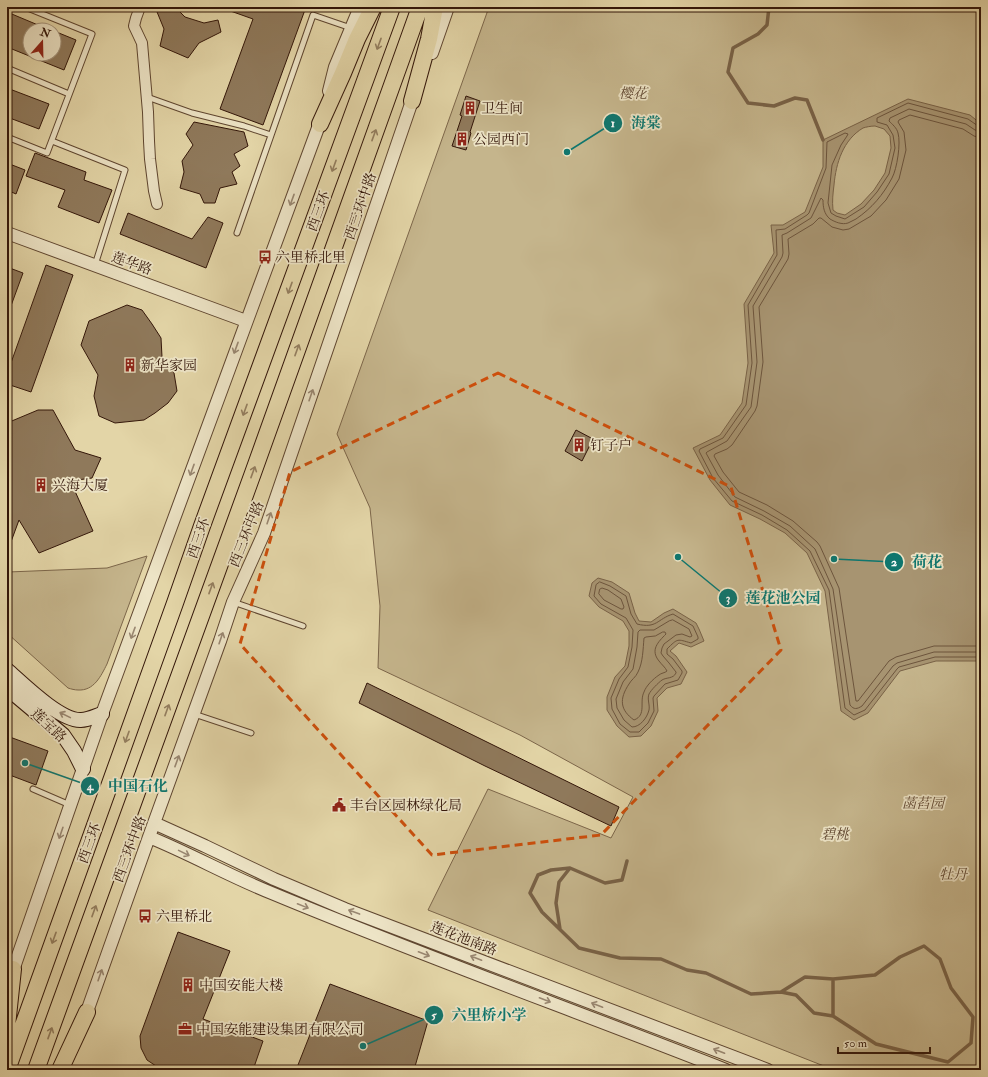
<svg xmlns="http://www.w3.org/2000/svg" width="988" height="1077" font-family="'IM FELL Double Pica','Noto Serif SC',serif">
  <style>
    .green { fill: #c5b58c; stroke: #7c664a }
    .water { fill: #a79471; stroke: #796247; fill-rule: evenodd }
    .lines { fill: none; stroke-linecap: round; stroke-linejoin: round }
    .shore { stroke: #6d553d; stroke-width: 1 }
    .stream { stroke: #796247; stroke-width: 3.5 }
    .building { fill: #8f795b; stroke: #331609 }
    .service-casing { stroke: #5f4630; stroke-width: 7 }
    .minor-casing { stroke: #5f4630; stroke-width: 12 }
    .tertiary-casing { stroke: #5f4630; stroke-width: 14 }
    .secondary-casing { stroke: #331609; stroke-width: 16 }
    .trunk-casing { stroke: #331609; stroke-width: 18 }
    .service { stroke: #ede4c6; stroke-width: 5 }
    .minor { stroke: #ede4c6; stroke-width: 10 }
    .tertiary { stroke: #ede4c6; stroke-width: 12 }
    .secondary { stroke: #ede4c6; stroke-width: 14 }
    .trunk { stroke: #e3d5a7; stroke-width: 16 }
    .oneway { stroke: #947f60 }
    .oneway2 { stroke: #998771 }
    .marked { fill: none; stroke: #cd4f0c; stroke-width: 3; stroke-dasharray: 8 5; stroke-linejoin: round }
    .labels { text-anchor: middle; stroke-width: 3.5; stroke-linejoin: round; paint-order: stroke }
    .park-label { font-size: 14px; font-style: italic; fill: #5f4630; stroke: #ede4c6 }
    .poi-label { font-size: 14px; fill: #331609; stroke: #ede4c6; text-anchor: start }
    .street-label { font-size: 14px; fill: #331609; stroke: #ede4c6 }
    .leader { fill: none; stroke: #0f766e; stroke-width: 1.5 }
    .callout-dot { fill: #0f766e; stroke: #ede4c6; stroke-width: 1.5 }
    .mark-label { font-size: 12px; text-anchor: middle; font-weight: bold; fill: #fff }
    .callout-label { font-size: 15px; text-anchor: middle; font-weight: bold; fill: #0f766e; stroke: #ede4c6; stroke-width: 3.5; stroke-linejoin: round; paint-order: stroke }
  </style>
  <rect width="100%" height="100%" fill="#e3d5a7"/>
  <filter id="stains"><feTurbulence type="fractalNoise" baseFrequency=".005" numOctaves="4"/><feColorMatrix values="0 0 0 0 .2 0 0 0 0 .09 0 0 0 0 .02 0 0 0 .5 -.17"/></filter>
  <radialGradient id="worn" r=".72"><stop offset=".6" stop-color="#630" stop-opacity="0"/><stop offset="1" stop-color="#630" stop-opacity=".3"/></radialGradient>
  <path class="green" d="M489 7H981V1070H834L428 910 488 789 611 838 633 797 520 735 378 668 380 606 370 508 337 434Z
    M147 556 107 664C101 676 94 691 78 690 75 690 71 689 68 688L7 633V576L8 572 107 568Z"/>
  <path class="water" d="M908 99 970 115 981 124V661H936L900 671 868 713 854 720 841 711 825 591 807 553 785 533 760 519 730 505 710 480 693 448 720 435 742 403 748 363 744 304 774 253 771 225H783L805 212 823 167V140ZM875 126 884 129 890 136 891 148 885 173 874 190 861 204 845 215 837 213 833 210C832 201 833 193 834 185 836 163 843 140 863 128 866 127 871 126 875 126Z
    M598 578 612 582 629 593 635 613 639 621 651 622 664 613 673 609 696 623 699 629 704 641 691 647 679 643 670 651 676 656 687 672 681 684 667 688 657 698 658 711 651 726 641 736 629 737 617 726 607 710V697L615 677 625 666 629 646V631L623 621 599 607 589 596 592 583Z"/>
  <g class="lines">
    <path class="shore" d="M981 127 978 126 968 119 908 103 877 118V122L887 125 893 135 895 148 889 174 877 192 864 207 845 219 836 216 831 213 828 203 832 165 841 145 847 136 848 134 845 133 827 142 826 168 809 213 807 215 785 229 776 230 777 255 748 305 752 363 746 405 723 438 700 449 699 451 713 478 732 501 762 515 787 530 810 551 829 590 845 708 854 715 865 710 897 669 899 667 935 657H981
      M981 132 975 130 966 124 909 109 890 118 889 121C892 124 897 128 898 133 901 143 897 169 892 178 883 195 872 208 856 219 853 220 851 222 848 223 842 225 835 222 830 219 824 214 823 207 823 200L821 198 811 218 787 233 782 235 783 253 782 257 753 306 757 362 751 407 727 441 707 452 706 453 718 475 735 497 764 511 790 526 815 549 833 589 850 705C854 710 857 709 862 706L893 666 897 663 934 652H981
      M981 138 974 136 963 129 910 115 899 120 898 122 904 132 906 150 899 179 886 200 871 216 849 229 843 230 832 227 821 218H819L813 224 788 239 789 254 788 259 759 307 763 362 757 406 755 411 732 445 727 449 715 454 714 456 723 472 739 492 767 505 793 521 817 542 820 546 839 588 856 701H858L889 661 896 657 934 646H981
      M600 582 610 586 626 596 631 614 637 624C657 629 657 619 673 614L693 626 698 637V639L691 643C677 639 678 638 667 649V654L673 659 682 671V673L678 680 665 684 654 696 653 698 654 711 648 723 639 732H630L620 724 612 709 611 698 619 679 628 667 632 647 633 630 626 618 601 604 594 596 596 585Z
      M600 589 602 588 608 590 621 599 624 607 623 609H621L604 600 599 594Z
      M673 620 689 629 692 636 690 637 682 634 676 635 664 644 662 648 661 653 663 656 669 663 676 672V673C673 679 667 677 662 680 658 683 651 690 649 694 647 699 650 705 649 710 647 718 640 727 632 727L624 720 617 708 616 699 623 682 633 669 637 647 638 632 640 630H654L669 621Z
      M663 632H665L666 634C658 642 650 650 659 661 662 665 665 667 667 671 665 673 661 673 659 675 653 679 646 686 644 692 639 702 647 715 634 720 620 710 619 699 629 684 631 680 636 677 638 672 643 662 643 649 644 638L646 637 655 636Z"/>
    <path class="stream" d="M769 7 767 25 758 34 733 48 728 72 748 103 774 106 795 98 807 100 823 140
      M627 861 622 880 605 883 570 868 551 870 538 875 530 893 542 912 579 948 620 958 661 959 687 970 706 973 751 994 781 992 805 977 833 979
      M560 929 556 903 559 882 570 868
      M781 992 796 995 814 1013 833 1016 876 1044 948 1062 971 1043 973 1017 951 988 940 959 924 946 900 957 875 975 833 979V1016"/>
  </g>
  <path class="building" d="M155 7H175L185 17 204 23 218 20 221 32 199 43 188 58 160 46 164 29Z
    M222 7H306L263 125 220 109 253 19 222 8Z
    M7 12 50 30H30V54H54V31L76 40 64 70 7 47Z
    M7 88 49 104 39 129 7 117Z
    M466 96 480 101 470 132 471 133 466 150 452 146 462 116 460 115Z
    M194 122 244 132 248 146 234 154 240 166 232 172 237 184 220 188 215 203H204L200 194 180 188 184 172 182 161 193 145 186 134Z
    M35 153 86 172 84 180 112 190 99 223 58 207 65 190 26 176Z
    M7 163 25 170 16 194 7 190Z
    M128 213 192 239 208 217 223 223 206 268 120 234Z
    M46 265 73 275 31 392 7 384V374Z
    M7 267 23 273 8 314H7Z
    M127 305 142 310 152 324 161 338 162 357 174 373 177 391 168 403 155 413 144 420 115 423 99 416 94 396 98 375 81 345 89 321Z
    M38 410H53L75 450 101 458 92 478 77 480 74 489 93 531 39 553 19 520 8 550H7V423Z
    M576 430 593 439 582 461 565 451Z
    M367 683 619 807 611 826 485 766 359 703Z
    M7 736 48 751 36 785 7 774Z
    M178 932 230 951 203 1019 263 1041 253 1070H164L159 1068 147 1060 141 1048 140 1036Z
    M330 984 428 1021 414 1070H296Z"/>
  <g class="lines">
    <g class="service-casing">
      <path id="service" d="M7 68 69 94
        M147 97 192 113 244 126 271 135
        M7 137 47 153 92 34 25 7
        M52 141 125 170 95 265
        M237 233 313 15 351 28
        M233 602 303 626
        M194 714 251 733
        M33 789 70 805"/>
    </g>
    <g class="minor-casing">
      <path id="minor" d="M140 7 136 18 134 26 142 43 148 112 149 141 150 159 154 191 157 204"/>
    </g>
    <g class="tertiary-casing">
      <path id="tertiary" d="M432 53 448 7
        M329 91 335 67 360 7
        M7 233 246 321
        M154 823 205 846 274 879 345 909 768 1070
        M149 837C191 854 231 877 274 894 423 956 576 1011 726 1070
        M11 976 102 714 322 117
        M84 1020 149 837 220 641 233 602 264 533 412 101 415 94"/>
    </g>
    <g class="secondary-casing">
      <path id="secondary" d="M7 670C23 684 60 721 81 720 88 720 96 716 102 714
        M7 688 63 735 74 751 83 769"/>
    </g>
    <g class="trunk-casing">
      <path id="trunk" d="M412 101 429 39 435 7
        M320 124 343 73 357 39 373 7
        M7 1026 13 969
        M7 1070 175 603 202 526 392 7
        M36 1070 253 473 420 7
        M60 1070 87 1012"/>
    </g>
    <use href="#service" class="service"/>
    <use href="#minor" class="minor"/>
    <use href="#tertiary" class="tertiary"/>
    <use href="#secondary" class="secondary"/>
    <use href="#trunk" class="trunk"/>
  </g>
  <defs><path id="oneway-shaft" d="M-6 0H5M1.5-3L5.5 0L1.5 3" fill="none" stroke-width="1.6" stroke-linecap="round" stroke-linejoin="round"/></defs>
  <g class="oneway">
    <use href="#oneway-shaft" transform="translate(379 44) rotate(110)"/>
    <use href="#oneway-shaft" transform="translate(374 135) rotate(-70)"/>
    <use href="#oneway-shaft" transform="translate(334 166) rotate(110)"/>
    <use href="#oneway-shaft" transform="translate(290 288) rotate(110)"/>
    <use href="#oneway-shaft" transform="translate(297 350) rotate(-70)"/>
    <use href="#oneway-shaft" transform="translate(245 410) rotate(110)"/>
    <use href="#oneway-shaft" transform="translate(253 472) rotate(-70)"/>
    <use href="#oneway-shaft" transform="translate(211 588) rotate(-70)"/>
    <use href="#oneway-shaft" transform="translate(167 710) rotate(-70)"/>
    <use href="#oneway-shaft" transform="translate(127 737) rotate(110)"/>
    <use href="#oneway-shaft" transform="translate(94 911) rotate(-70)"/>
    <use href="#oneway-shaft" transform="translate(54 938) rotate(110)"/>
    <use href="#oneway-shaft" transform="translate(50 1033) rotate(-70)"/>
  </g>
  <g class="oneway2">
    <use href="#oneway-shaft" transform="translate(292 200) rotate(110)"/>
    <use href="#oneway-shaft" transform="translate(236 348) rotate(110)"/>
    <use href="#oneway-shaft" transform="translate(311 395) rotate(-71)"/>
    <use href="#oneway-shaft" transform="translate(192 470) rotate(110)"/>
    <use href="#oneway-shaft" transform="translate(269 518) rotate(-71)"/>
    <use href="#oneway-shaft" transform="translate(133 633) rotate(110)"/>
    <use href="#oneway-shaft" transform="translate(221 638) rotate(-71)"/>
    <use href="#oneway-shaft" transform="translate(65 715) rotate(-154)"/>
    <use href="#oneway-shaft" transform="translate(177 761) rotate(-70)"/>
    <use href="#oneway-shaft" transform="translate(61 833) rotate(109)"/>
    <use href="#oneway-shaft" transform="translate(184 853) rotate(26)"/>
    <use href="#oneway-shaft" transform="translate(303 906) rotate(22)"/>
    <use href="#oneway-shaft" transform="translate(354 912) rotate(-160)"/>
    <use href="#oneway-shaft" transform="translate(424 954) rotate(21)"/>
    <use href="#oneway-shaft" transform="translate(476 958) rotate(-159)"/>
    <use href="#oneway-shaft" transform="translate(100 975) rotate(-71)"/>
    <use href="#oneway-shaft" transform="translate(545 1000) rotate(21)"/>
    <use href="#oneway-shaft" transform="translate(597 1005) rotate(-159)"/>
    <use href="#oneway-shaft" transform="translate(719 1051) rotate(-159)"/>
  </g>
  <path class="marked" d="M498 373 731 487 781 650 601 835 432 855 240 644 290 472Z"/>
  <defs>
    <g id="building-bare" transform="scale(1.08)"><path d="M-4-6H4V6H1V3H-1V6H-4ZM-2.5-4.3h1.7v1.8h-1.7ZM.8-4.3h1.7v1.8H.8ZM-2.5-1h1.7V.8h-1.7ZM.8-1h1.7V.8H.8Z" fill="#8f2418" stroke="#ede4c6" stroke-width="2.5" paint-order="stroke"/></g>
    <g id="bus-bare" transform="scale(1.08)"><path d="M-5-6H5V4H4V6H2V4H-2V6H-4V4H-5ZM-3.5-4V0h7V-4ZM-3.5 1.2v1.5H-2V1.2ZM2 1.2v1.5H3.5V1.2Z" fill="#8f2418" stroke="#ede4c6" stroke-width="2.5" paint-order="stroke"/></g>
    <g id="civic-bare" transform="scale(1.08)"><path d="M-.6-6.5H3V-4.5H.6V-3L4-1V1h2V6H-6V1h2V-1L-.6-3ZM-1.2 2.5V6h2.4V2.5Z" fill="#8f2418" stroke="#ede4c6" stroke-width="2.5" paint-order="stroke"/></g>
    <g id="office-bare" transform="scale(1.08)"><path d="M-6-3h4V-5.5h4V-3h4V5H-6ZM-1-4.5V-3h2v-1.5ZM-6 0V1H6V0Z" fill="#8f2418" stroke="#ede4c6" stroke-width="2.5" paint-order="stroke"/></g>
  </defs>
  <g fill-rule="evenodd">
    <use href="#building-bare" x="470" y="108"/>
    <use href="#building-bare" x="462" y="139"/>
    <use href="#bus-bare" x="265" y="257"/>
    <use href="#building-bare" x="130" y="365"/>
    <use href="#building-bare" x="579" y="445"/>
    <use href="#building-bare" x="41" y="485"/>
    <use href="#civic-bare" x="339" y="805"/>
    <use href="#bus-bare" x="145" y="916"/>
    <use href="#building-bare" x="188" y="985"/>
    <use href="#office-bare" x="185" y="1029"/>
  </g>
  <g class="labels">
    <g class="park-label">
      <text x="633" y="98">樱花</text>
      <text x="923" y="808">菡萏园</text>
      <text x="835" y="839">碧桃</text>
      <text x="953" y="879">牡丹</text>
    </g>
    <g class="poi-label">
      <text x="481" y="113">卫生间</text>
      <text x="473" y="144">公园西门</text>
      <text x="276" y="262">六里桥北里</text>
      <text x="141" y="370">新华家园</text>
      <text x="590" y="450">钉子户</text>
      <text x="52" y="490">兴海大厦</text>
      <text x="350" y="810">丰台区园林绿化局</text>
      <text x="156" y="921">六里桥北</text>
      <text x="199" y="990">中国安能大楼</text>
      <text x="196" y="1034">中国安能建设集团有限公司</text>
    </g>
    <g class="street-label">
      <text transform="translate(360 206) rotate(-71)" y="5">西三环中路</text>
      <text transform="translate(318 211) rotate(-70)" y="5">西三环</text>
      <text transform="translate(132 263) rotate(20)" y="5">莲华路</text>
      <text transform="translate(246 534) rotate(-68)" y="5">西三环中路</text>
      <text transform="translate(198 538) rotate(-71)" y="5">西三环</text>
      <text transform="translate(49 725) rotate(43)" y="5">莲宝路</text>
      <text transform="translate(89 843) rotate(-70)" y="5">西三环</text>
      <text transform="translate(129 849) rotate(-70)" y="5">西三环中路</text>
      <text transform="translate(464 938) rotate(21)" y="5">莲花池南路</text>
    </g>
  </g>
  <path class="leader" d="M567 152L613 123M834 559L894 562M678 557L728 598M25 763L90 786M363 1046L434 1015"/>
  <g class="callout-dot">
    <circle cx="567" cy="152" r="4"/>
    <circle cx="834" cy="559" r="4"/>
    <circle cx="678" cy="557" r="4"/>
    <circle cx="25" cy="763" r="4"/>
    <circle cx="363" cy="1046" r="4"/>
    <circle cx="613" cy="123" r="10"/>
    <circle cx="894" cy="562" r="10"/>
    <circle cx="728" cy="598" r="10"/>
    <circle cx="90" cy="786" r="10"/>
    <circle cx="434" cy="1015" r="10"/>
  </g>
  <g class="mark-label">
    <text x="613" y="127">1</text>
    <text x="894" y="566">2</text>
    <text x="728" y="602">3</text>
    <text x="90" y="790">4</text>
    <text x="434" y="1019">5</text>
  </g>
  <g class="callout-label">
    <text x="646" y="128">海棠</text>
    <text x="927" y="567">荷花</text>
    <text x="783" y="603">莲花池公园</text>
    <text x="138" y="791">中国石化</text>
    <text x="489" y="1020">六里桥小学</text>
  </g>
  <rect width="988" height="1077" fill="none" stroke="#e3d5a7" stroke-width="24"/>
  <rect x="8" y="8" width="972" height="1061" fill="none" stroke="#331609" stroke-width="2"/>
  <rect x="12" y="12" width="964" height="1053" fill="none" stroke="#331609"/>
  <g transform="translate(42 42) rotate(20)"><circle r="19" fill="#ede4c6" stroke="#a3927a"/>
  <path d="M0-3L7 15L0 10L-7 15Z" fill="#8f2418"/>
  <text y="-6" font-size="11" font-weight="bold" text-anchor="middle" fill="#331609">N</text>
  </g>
  <path d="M838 1047v6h92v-6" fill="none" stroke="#331609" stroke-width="2"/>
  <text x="844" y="1047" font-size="12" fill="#331609" stroke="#ede4c6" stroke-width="3" paint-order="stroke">50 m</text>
  <rect width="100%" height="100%" filter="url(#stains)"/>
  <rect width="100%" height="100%" fill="url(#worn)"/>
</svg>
